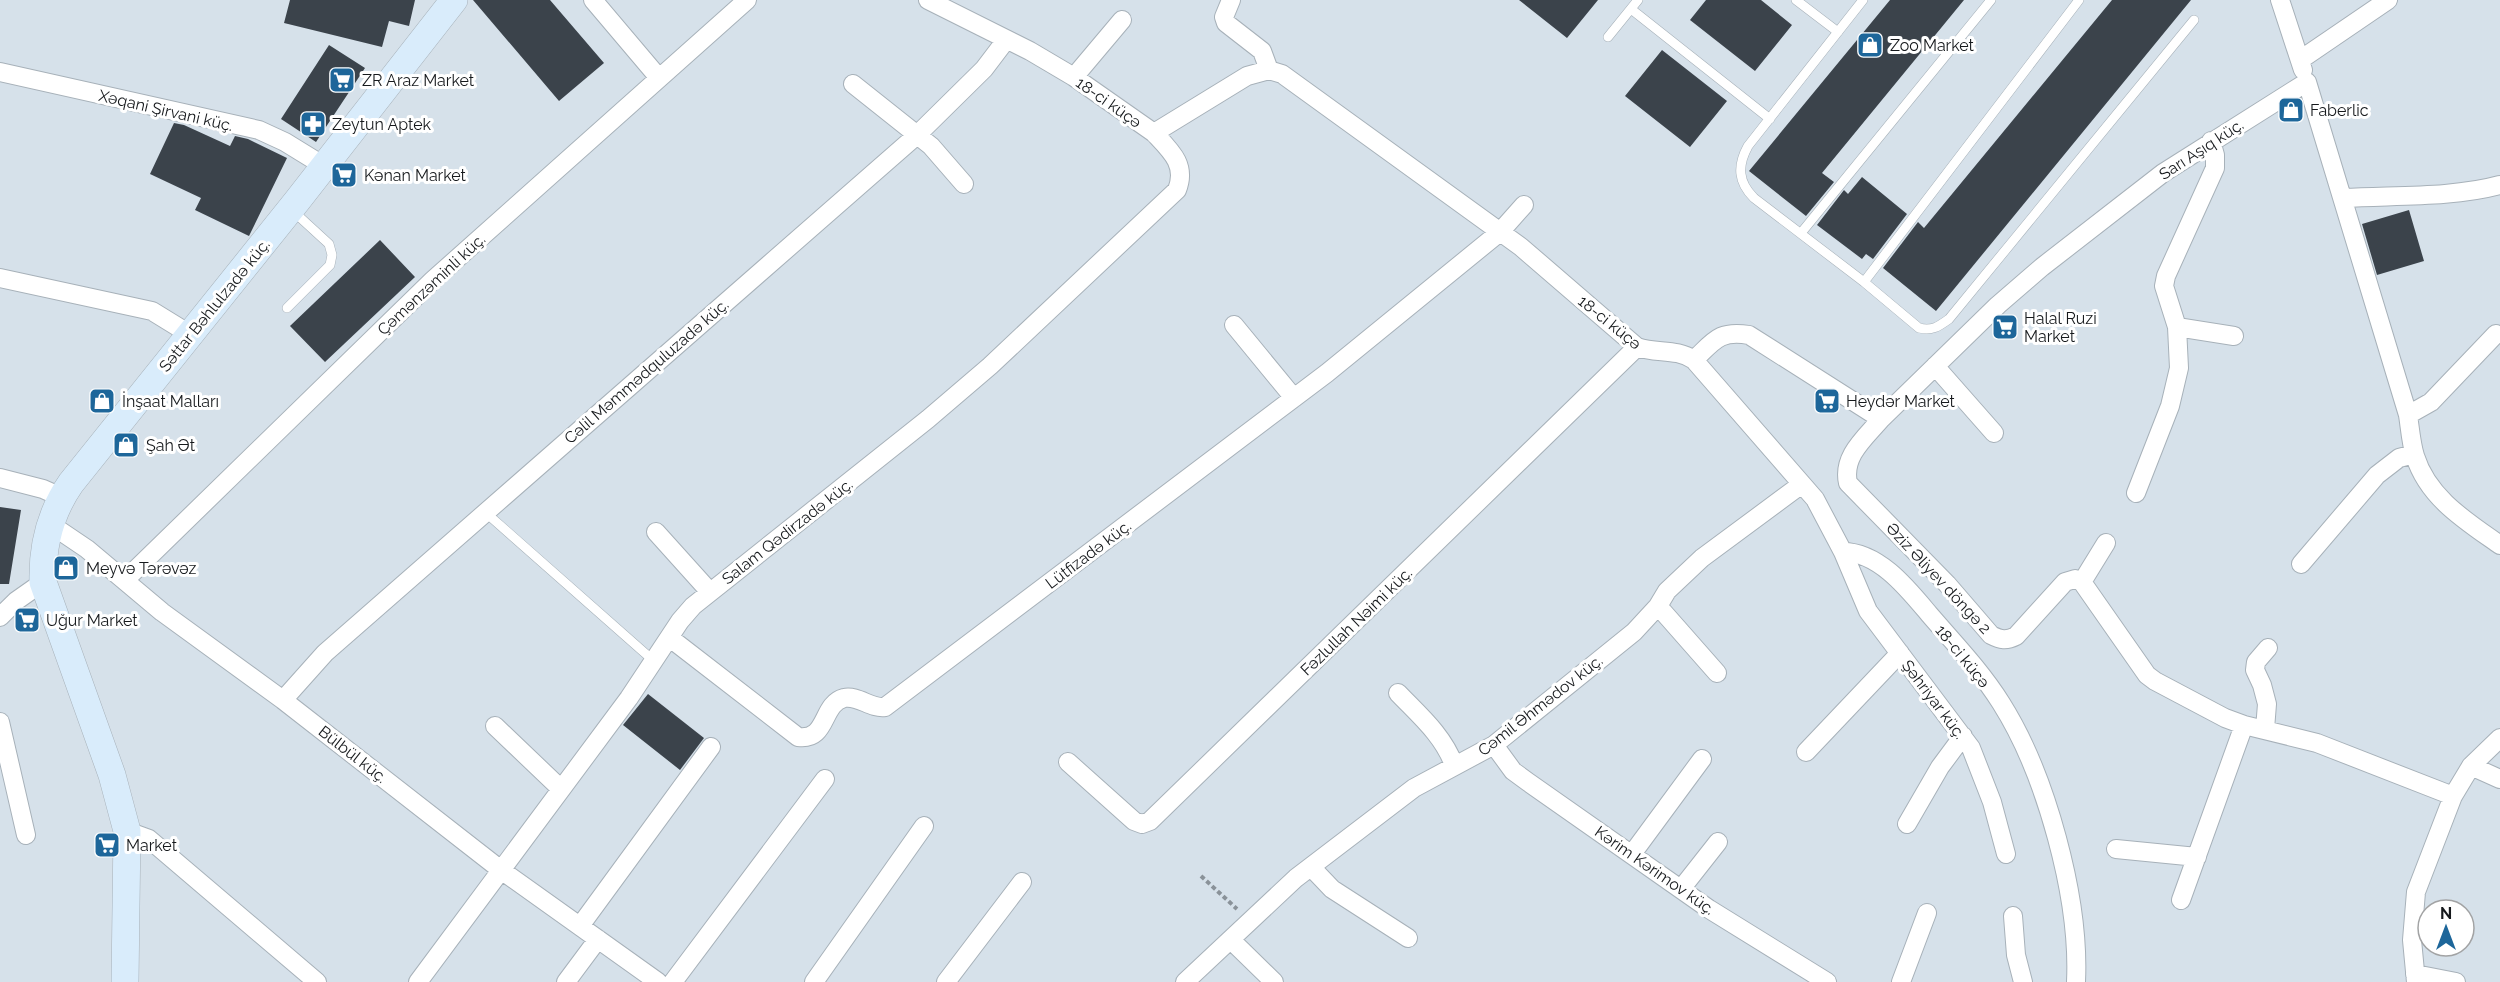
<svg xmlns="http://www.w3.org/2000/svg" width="2500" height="982" font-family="Raleway,sans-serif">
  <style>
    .building { fill: #3b434b }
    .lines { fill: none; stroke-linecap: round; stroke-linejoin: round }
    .lane-casing { stroke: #a7b1b9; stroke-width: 10 }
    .street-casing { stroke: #a7b1b9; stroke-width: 20 }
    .secondary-casing { stroke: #a7b1b9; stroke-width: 28 }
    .path { stroke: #8a9299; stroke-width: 4; stroke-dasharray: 4.5 3; stroke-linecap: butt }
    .lane { stroke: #fff; stroke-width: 9 }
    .street { stroke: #fff; stroke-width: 18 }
    .secondary { stroke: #d9ecfb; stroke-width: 27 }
    .labels { text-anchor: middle; stroke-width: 6; stroke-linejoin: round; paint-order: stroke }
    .poi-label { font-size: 16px; fill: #16191c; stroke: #fff; text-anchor: start }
    .street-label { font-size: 16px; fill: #16191c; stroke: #fff }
  </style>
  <rect width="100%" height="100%" fill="#d6e1ea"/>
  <path class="building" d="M290 0H415L409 26 389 21 382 47 284 23Z
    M473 0H550L604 63 559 101Z
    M1519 0H1598L1567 38Z
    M1706 0H1761L1792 25 1755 71 1690 20Z
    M1890 0H1964L1822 173 1834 182 1806 216 1749 171Z
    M2112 0H2191L1936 311 1883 268 1918 222 1924 228Z
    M329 45 365 68 316 142 281 119Z
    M1662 50 1727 101 1690 147 1625 96Z
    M174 123 184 125 230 146 235 136 248 139 287 158 249 236 195 210 201 198 150 174Z
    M1862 177 1907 214 1873 259 1866 254 1862 259 1817 225 1844 190 1848 194Z
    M2409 210 2424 261 2377 275 2362 224Z
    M380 240 415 277 325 362 290 326Z
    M0 507 21 510 9 584H0Z
    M648 694 704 738 680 770 623 725Z"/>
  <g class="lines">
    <g class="lane-casing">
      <path id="lane" d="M1796 0 1838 32
        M1863 0 1748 146C1737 166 1738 182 1754 198L1864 282 1919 328C1932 331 1938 327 1949 319L2194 20
        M1631 9 1770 119
        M1608 37 1638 0
        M1801 233 1991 0
        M1864 282 2079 0
        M287 308 330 265 332 255 329 244 293 211
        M485 512 655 662"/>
    </g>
    <g class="street-casing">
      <path id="street" d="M593 0 659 78
        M928 0 1030 51 1074 77 1154 133 1247 76 1269 70 1282 74 1521 247 1637 347C1657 354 1676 348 1694 360L1815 499 1843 552C1879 552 1908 589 1929 614 1954 643 1981 671 2001 703 2046 774 2080 898 2076 982
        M1231 0 1224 17 1226 23 1262 51 1269 70
        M2280 0 2303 70
        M2300 60 2388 0
        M0 72 259 130 285 142 324 166
        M1074 77 1122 20
        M853 84 931 146 964 184
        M2344 198C2393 195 2453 198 2500 185
        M0 278 152 311 191 335
        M1234 325 1294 398
        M2177 327 2234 336
        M1694 360C1714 341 1719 330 1749 335L1881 419 1998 305 2042 267 2163 173 2307 82 2408 415C2410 428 2411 443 2415 456 2428 498 2466 521 2500 545
        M1935 366 1994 433
        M2408 415 2431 402 2496 334
        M1881 419C1865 438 1842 456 1848 483L1947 584 1991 635C2001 640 2006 641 2016 636L2065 582 2075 579 2082 582 2147 675 2155 681 2225 718 2244 725 2317 743 2453 796
        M0 478 43 489 61 497
        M2136 493 2170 406 2179 368 2177 327 2164 286 2166 276 2215 168V155L2211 141
        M50 524 87 549 162 612 283 700 501 870 658 982
        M656 532 710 592
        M1843 552 1868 611 1971 748 1992 802 2006 854
        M2301 564 2377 475 2399 458 2414 454
        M125 580 433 280 747 0
        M2082 582 2106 543
        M1658 606 1717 673
        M0 617 16 601 43 582
        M670 638 798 737C828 741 821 704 844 698 858 695 871 709 885 707L1327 373 1500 232 1524 205
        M1398 693C1419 715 1443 735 1454 765
        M283 700 325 653 917 135 984 69 1006 40
        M0 722 26 835
        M495 726 561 789
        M2265 729 2267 704 2262 685 2255 670 2256 662 2268 648
        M1494 745 1513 771 1528 782 1709 909 1827 982
        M1806 752 1900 653
        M1068 762 1134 821 1142 824 1150 821 1637 347
        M2471 766 2500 779
        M1907 824 1940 767 1963 736
        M127 831 149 839 317 982
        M2116 849 2197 857
        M1632 854 1702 759
        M1311 867 1332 889 1408 938
        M1681 889 1718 842
        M2181 900 2244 725
        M2013 916 2016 955 2023 982
        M580 926 711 747
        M1231 940 1274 982
        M2415 974 2456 982
        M418 982 629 698 680 621 693 606 928 419 990 366 1177 190C1187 165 1171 151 1154 133
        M566 982 598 939
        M673 982 825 779
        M814 982 924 826
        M946 982 1022 882
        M1185 982 1296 878 1414 788 1494 745 1634 632 1658 606 1667 591 1702 558 1802 484
        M1901 982 1927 913
        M2416 982 2412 940 2416 892 2453 796 2471 766 2500 738"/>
    </g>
    <g class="secondary-casing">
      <path id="secondary" d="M125 982 127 831 112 775 43 582C42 545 50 513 71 483L297 201 454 0"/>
    </g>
    <path class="path" d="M1201 876 1237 909"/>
    <use href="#lane" class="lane"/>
    <use href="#street" class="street"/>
    <use href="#secondary" class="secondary"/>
  </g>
  <defs>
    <g id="shop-square" transform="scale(1.35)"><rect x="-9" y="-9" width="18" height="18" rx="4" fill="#1d669a" stroke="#fff"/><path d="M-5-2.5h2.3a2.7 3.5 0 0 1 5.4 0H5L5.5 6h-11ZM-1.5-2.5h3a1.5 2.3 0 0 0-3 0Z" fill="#fff"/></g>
    <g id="supermarket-square" transform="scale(1.35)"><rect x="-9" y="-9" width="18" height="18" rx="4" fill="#1d669a" stroke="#fff"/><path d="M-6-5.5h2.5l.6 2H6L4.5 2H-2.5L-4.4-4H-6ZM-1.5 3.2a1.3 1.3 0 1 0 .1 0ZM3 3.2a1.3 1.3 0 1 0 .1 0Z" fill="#fff"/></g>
    <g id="pharmacy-square" transform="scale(1.35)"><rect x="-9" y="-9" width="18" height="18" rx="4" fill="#1d669a" stroke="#fff"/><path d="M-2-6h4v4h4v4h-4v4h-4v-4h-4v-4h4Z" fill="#fff"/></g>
  </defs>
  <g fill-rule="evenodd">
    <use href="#shop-square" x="1870" y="45"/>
    <use href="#supermarket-square" x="342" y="80"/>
    <use href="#shop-square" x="2291" y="110"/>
    <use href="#pharmacy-square" x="313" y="124"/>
    <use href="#supermarket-square" x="344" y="175"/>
    <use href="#supermarket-square" x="2005" y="327"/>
    <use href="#shop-square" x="102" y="401"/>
    <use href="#supermarket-square" x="1827" y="401"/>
    <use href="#shop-square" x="126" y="445"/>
    <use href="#shop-square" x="66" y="568"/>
    <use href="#supermarket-square" x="27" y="620"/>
    <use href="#supermarket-square" x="107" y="845"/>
  </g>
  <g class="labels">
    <g class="poi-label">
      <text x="1890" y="51">Zoo Market</text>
      <text x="362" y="86">ZR Araz Market</text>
      <text x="2310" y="116">Faberlic</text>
      <text x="332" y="130">Zeytun Aptek</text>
      <text x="364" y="181">Kənan Market</text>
      <text x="2024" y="324">Halal Ruzi<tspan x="2024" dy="18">Market</tspan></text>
      <text x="122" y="407">İnşaat Malları</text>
      <text x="1846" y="407">Heydər Market</text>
      <text x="146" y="451">Şah Ət</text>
      <text x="86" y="574">Meyvə Tərəvəz</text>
      <text x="46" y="626">Uğur Market</text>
      <text x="126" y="851">Market</text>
    </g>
    <g class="street-label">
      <text transform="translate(1109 102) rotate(35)" y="6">18-ci küçə</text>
      <text transform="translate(166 110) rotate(13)" y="6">Xəqani Şirvani küç.</text>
      <text transform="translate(2201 149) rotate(-33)" y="6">Sarı Aşıq küç.</text>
      <text transform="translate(431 284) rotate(-43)" y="6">Çəmənzəminli küç.</text>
      <text transform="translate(214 305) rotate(-51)" y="6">Səttar Bəhlulzadə küç.</text>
      <text transform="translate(1610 322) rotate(39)" y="6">18-ci küçə</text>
      <text transform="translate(646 371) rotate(-41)" y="6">Cəlil Məmmədquluzadə küç.</text>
      <text transform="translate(787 531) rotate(-38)" y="6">Salam Qədirzadə küç.</text>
      <text transform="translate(1088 554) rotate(-37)" y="6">Lütfizadə küç.</text>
      <text transform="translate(1939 578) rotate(47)" y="6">Əziz Əliyev döngə 2</text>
      <text transform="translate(1356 621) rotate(-44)" y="6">Fəzlullah Nəimi küç.</text>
      <text transform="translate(1963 656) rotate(51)" y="6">18-ci küçə</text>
      <text transform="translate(1934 699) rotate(53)" y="6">Şəhriyar küç.</text>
      <text transform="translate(1540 705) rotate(-38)" y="6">Cəmil Əhmədov küç.</text>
      <text transform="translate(353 754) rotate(38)" y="6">Bülbül küç.</text>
      <text transform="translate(1655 870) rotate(35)" y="6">Kərim Kərimov küç.</text>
    </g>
  </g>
  <g transform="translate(2446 928)"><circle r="28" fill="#ffffff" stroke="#a2a3a4" stroke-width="1.5"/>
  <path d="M0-4.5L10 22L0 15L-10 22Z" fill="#1d669a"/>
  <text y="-9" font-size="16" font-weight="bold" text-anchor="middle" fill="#16191c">N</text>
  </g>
</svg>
